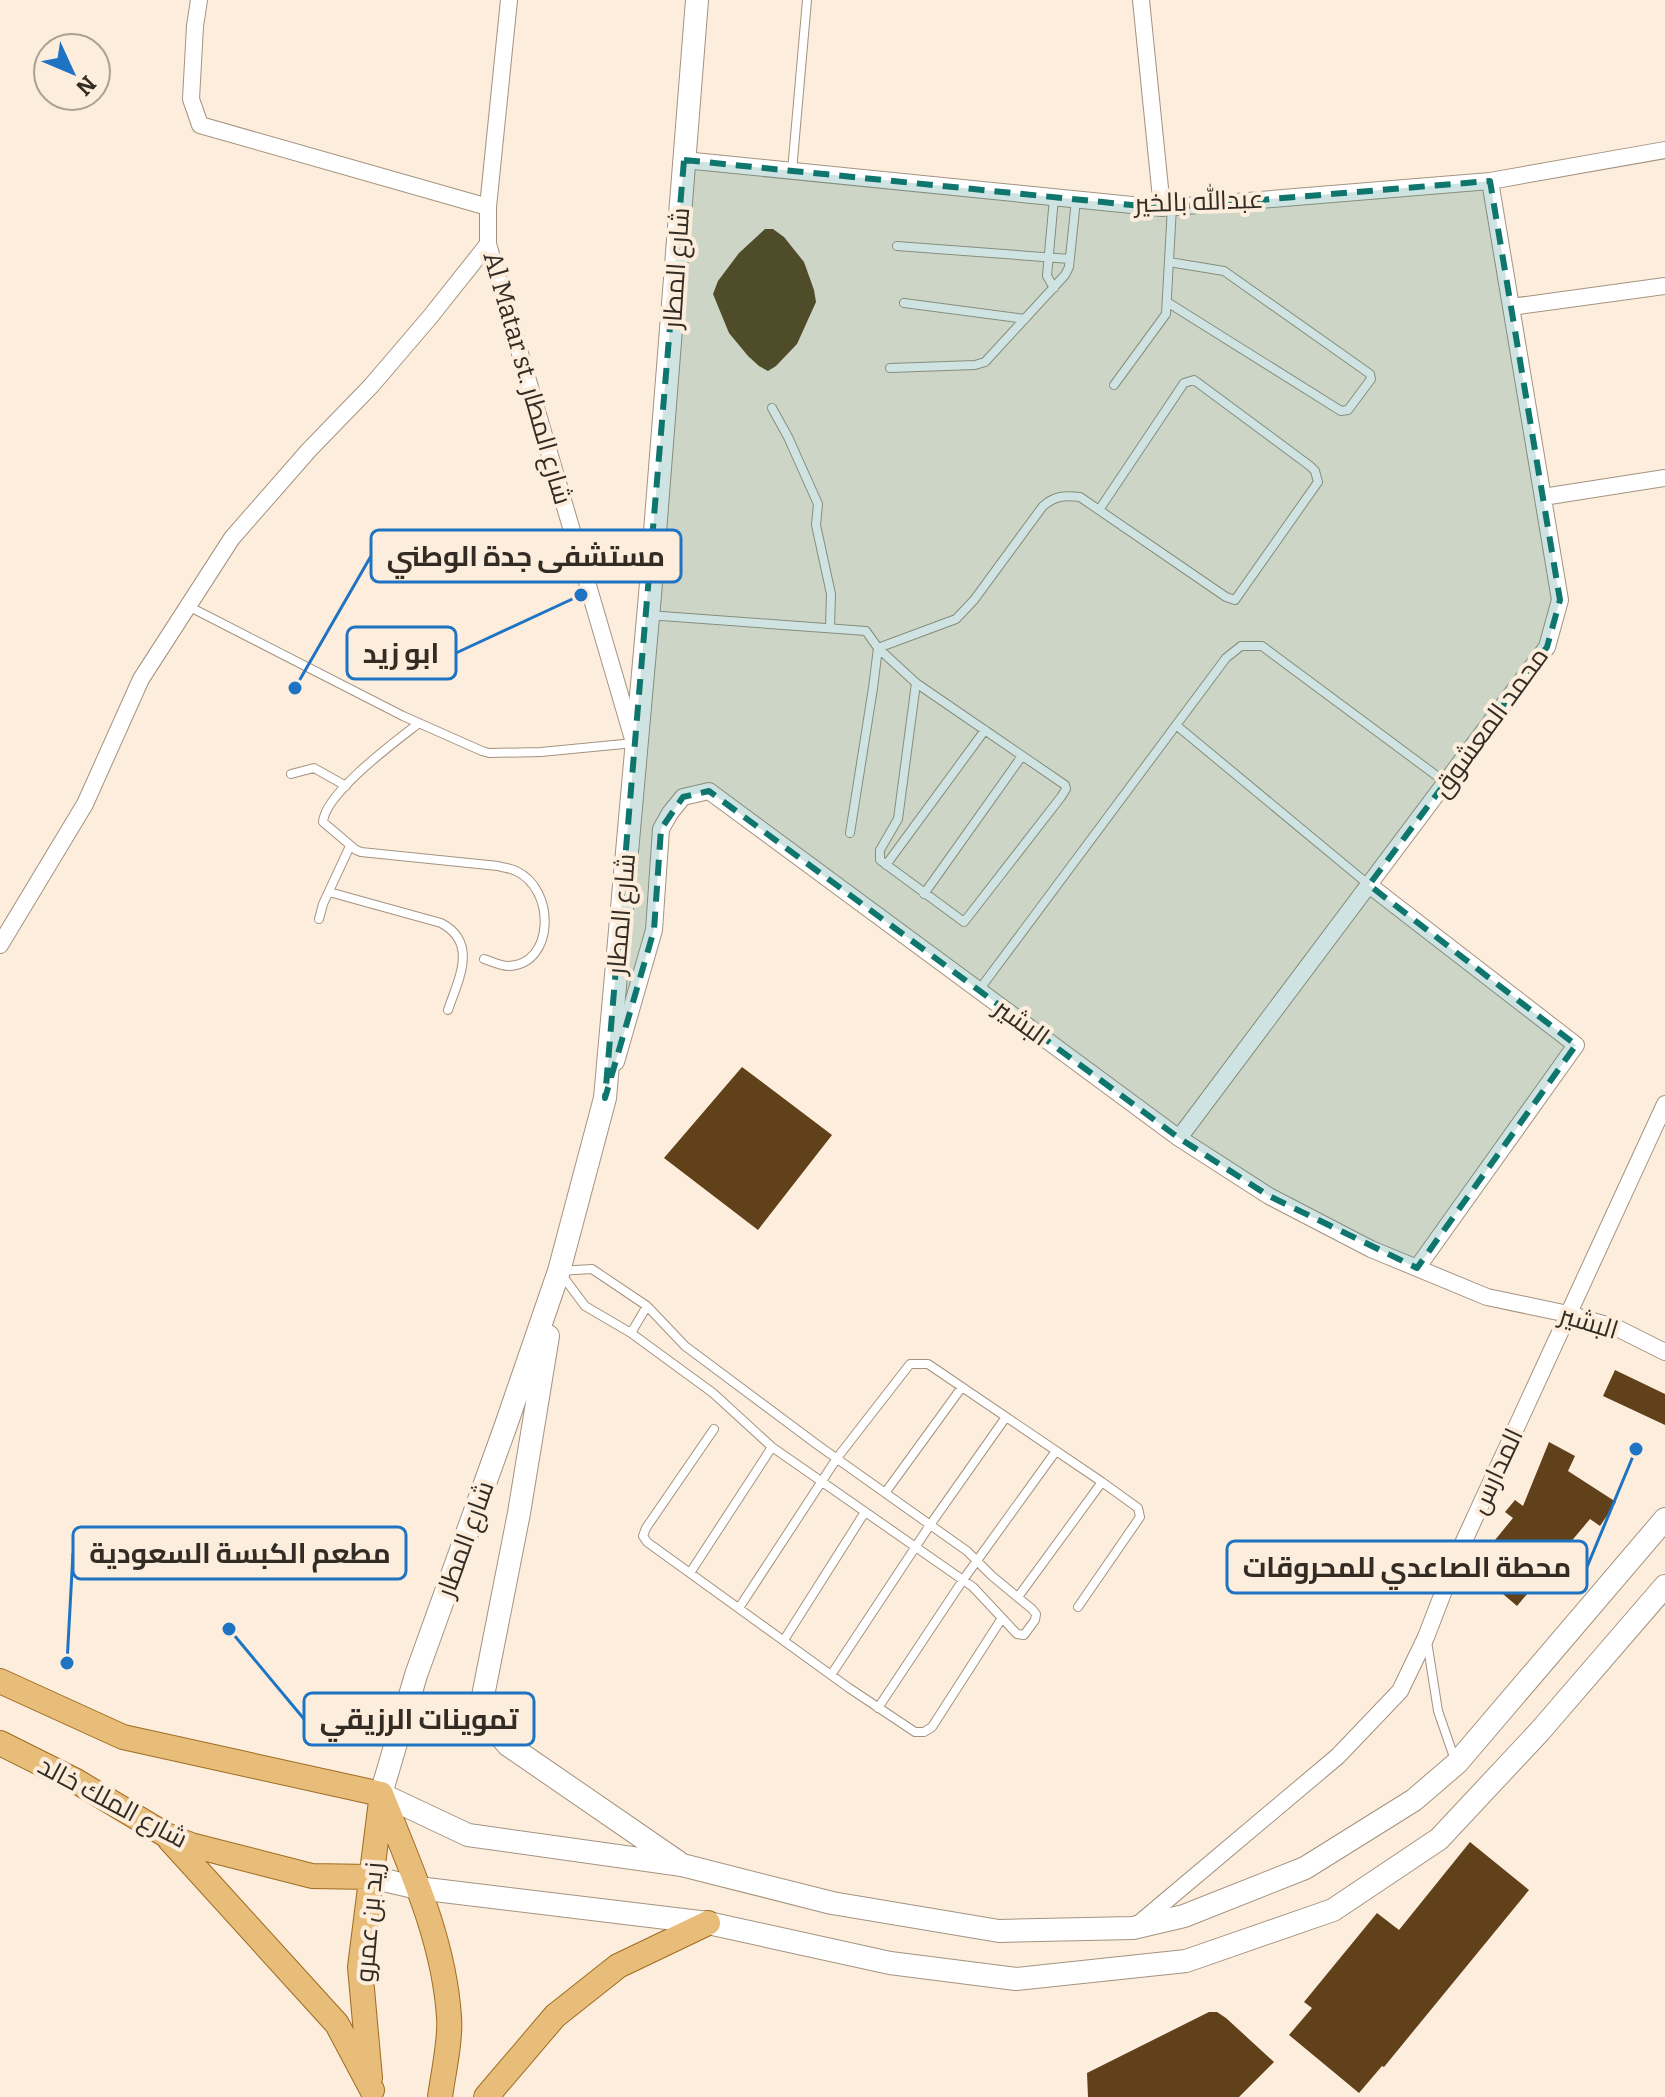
<svg xmlns="http://www.w3.org/2000/svg" width="1665" height="2097" font-family="Bitter,Cairo,serif">
  <style>
    .building { fill: #60411a }
    .lines { fill: none; stroke-linecap: round; stroke-linejoin: round }
    .lane-casing { stroke: #a59380; stroke-width: 10 }
    .street-casing { stroke: #a59380; stroke-width: 18 }
    .secondary-casing { stroke: #a59380; stroke-width: 24 }
    .primary-casing { stroke: #9f6c21; stroke-width: 26 }
    .lane { stroke: #fff; stroke-width: 8 }
    .street { stroke: #fff; stroke-width: 16 }
    .secondary { stroke: #fff; stroke-width: 22 }
    .primary { stroke: #e8bc79; stroke-width: 24 }
    .marked { fill: #0f766e; fill-opacity: 0.2; stroke: #0f766e; stroke-width: 6; stroke-dasharray: 16 10; stroke-linejoin: round }
    .labels { text-anchor: middle; stroke-width: 8; stroke-linejoin: round; paint-order: stroke }
    .street-label { font-size: 26px; fill: #332c24; stroke: #fceddc }
    .leader { fill: none; stroke: #1e74c2; stroke-width: 3 }
    .callout-dot { fill: #1e74c2; stroke: #fceddc; stroke-width: 3 }
    .callout { fill: #fceddc; stroke: #1e74c2; stroke-width: 3 }
    .callout-label { font-size: 28px; text-anchor: middle; font-weight: bold; fill: #332c24 }
  </style>
  <rect width="100%" height="100%" fill="#fceddc"/>
  <path class="building" d="M765 229H773L784 237 804 262 814 290 816 302 797 344 776 366 768 371 759 366 748 356 729 333 713 294 718 281 739 253Z
    M742 1067 832 1135 758 1230 664 1158Z
    M1615 1370 1665 1394V1425L1603 1396Z
    M1549 1442 1575 1456 1568 1471 1616 1502 1600 1526 1590 1519 1517 1606 1496 1588 1500 1583 1493 1577 1498 1571 1493 1566 1500 1557 1496 1554 1503 1546 1495 1540 1513 1518 1505 1512 1515 1500 1523 1506Z
    M1470 1842 1529 1890 1384 2067 1382 2066 1359 2093 1289 2035 1312 2008 1304 2002 1377 1913 1399 1930Z
    M1209 2012H1217L1226 2018 1274 2062 1239 2097H1088L1087 2073Z"/>
  <g class="lines">
    <g class="lane-casing">
      <path id="lane" d="M792 171 807 0
        M897 246 1070 259
        M1054 288 1047 276 1054 198
        M1167 302 1341 411 1348 410 1371 379 1370 374 1224 271 1169 262
        M904 303 1025 319
        M890 368 975 365 985 362 1065 275 1069 267 1076 200
        M1114 385 1166 314 1172 207
        M772 408 788 437 818 504 816 525 831 594 830 627
        M188 606 403 716 482 751 489 753 541 752 634 743
        M648 615 866 631 878 648 916 683 1065 785 1066 789 1061 797 964 922 880 860V850L898 819 916 683
        M419 723C396 741 325 793 323 822L356 850 361 852 498 866C504 868 511 868 516 871 556 889 555 965 508 966 500 966 491 961 484 959
        M1176 725 1369 885
        M291 774 314 768 346 786
        M850 833 873 688 878 648 956 619 974 600 1043 506C1055 496 1064 495 1080 497L1226 597 1235 600 1318 482 1315 471 1310 466 1194 380 1184 383 1099 510
        M886 865 985 730
        M329 892 441 923C479 943 458 980 448 1010
        M924 894 1022 756
        M319 919 323 904 350 846
        M979 990 1226 658 1241 646H1262L1445 782
        M592 1269 647 1306 685 1346 819 1446 967 1551 992 1576 1032 1609 1036 1614 1035 1620 1024 1635 1017 1634 973 1587 772 1447 713 1393 631 1333 585 1306 559 1271Z
        M631 1333 647 1306
        M714 1429 646 1528 643 1536 647 1542 849 1688 915 1732H924L932 1727 1002 1618
        M885 1493 962 1387
        M690 1573 772 1447
        M1018 1597 1102 1482 1138 1508 1140 1517 1078 1607
        M739 1608 837 1458 910 1364H928L1102 1482
        M784 1640 865 1512
        M1427 1641 1438 1711 1455 1760
        M831 1675 930 1525 1006 1417
        M878 1708 963 1580 1056 1451"/>
    </g>
    <g class="street-casing">
      <path id="street" d="M199 0 195 26 191 99 200 125 488 207
        M509 0 488 207V244L633 739
        M1141 0 1162 208
        M684 160 1162 208 1490 181 1665 150
        M1511 307 1665 286
        M1543 497 1665 478
        M1369 885 1576 1045 1417 1268
        M0 945 85 804 141 679 232 538 309 450 371 386 430 317 488 244
        M616 1062 654 930 661 829 670 813 683 797 709 791 1179 1138 1269 1196 1371 1249 1487 1297 1568 1314 1617 1328 1665 1352
        M1179 1138 1547 647 1560 600 1490 181
        M1136 1926 1338 1756 1400 1691 1426 1637 1458 1554 1665 1104"/>
    </g>
    <g class="secondary-casing">
      <path id="secondary" d="M697 0 650 595 605 1098 559 1271 506 1425 416 1675 381 1794 468 1835 682 1865 832 1903 999 1931 1133 1928 1184 1916 1305 1868 1414 1800 1457 1763 1665 1519
        M548 1336 519 1513 483 1696C486 1720 492 1727 508 1745L678 1862
        M371 1877 418 1888 708 1923 890 1963 1016 1979 1186 1961 1333 1910 1439 1839 1540 1731 1665 1586"/>
    </g>
    <g class="primary-casing">
      <path id="primary" d="M0 1681 123 1737 381 1794
        M0 1743 76 1781 166 1835 191 1845 312 1876 371 1877
        M381 1794C410 1867 444 1939 449 2017 451 2039 443 2075 440 2097
        M170 1840 337 2024 372 2090
        M370 2078 360 1967 381 1801
        M486 2097 555 2016 618 1966 708 1923"/>
    </g>
    <use href="#lane" class="lane"/>
    <use href="#street" class="street"/>
    <use href="#secondary" class="secondary"/>
    <use href="#primary" class="primary"/>
  </g>
  <path class="marked" d="M684 160 1162 208 1490 181 1560 600 1547 647 1369 885 1576 1045 1417 1268 1269 1196 1179 1138 709 791 683 797 661 829 654 930 605 1098Z"/>
  <g class="labels">
    <g class="street-label">
      <text transform="translate(1199 201) rotate(-2)" y="9">عبدالله بالخير</text>
      <text transform="translate(676 268) rotate(-86)" y="9">شارع المطار</text>
      <text transform="translate(528 378) rotate(74)" y="9">Al Matar st. شارع المطار</text>
      <text transform="translate(1490 722) rotate(-54)" y="9">محمد المعشوق</text>
      <text transform="translate(621 914) rotate(-85)" y="9">شارع المطار</text>
      <text transform="translate(1022 1022) rotate(36)" y="9">البشير</text>
      <text transform="translate(1589 1322) rotate(17)" y="9">البشير</text>
      <text transform="translate(1496 1471) rotate(-65)" y="9">المدارس</text>
      <text transform="translate(465 1539) rotate(-70)" y="9">شارع المطار</text>
      <text transform="translate(113 1802) rotate(28)" y="9">شارع الملك خالد</text>
      <text transform="translate(369 1922) rotate(-85)" y="9">زيد بن عمرو</text>
    </g>
  </g>
  <path class="leader" d="M295 688L371 556M581 595L456 653M67 1663L73 1553M1636 1449L1587 1567M229 1629L304 1719"/>
  <g class="callout-dot">
    <circle cx="295" cy="688" r="8"/>
    <circle cx="581" cy="595" r="8"/>
    <circle cx="67" cy="1663" r="8"/>
    <circle cx="1636" cy="1449" r="8"/>
    <circle cx="229" cy="1629" r="8"/>
  </g>
  <g class="callout">
    <rect x="371" y="530" width="310" height="52" rx="8"/>
    <rect x="347" y="627" width="109" height="52" rx="8"/>
    <rect x="73" y="1527" width="333" height="52" rx="8"/>
    <rect x="1227" y="1541" width="360" height="52" rx="8"/>
    <rect x="304" y="1693" width="230" height="52" rx="8"/>
  </g>
  <g class="callout-label">
    <text x="526" y="566">مستشفى جدة الوطني</text>
    <text x="401" y="663">ابو زيد</text>
    <text x="240" y="1563">مطعم الكبسة السعودية</text>
    <text x="1407" y="1577">محطة الصاعدي للمحروقات</text>
    <text x="419" y="1729">تموينات الرزيقي</text>
  </g>
  <g transform="translate(72 72) rotate(134)"><circle r="38" fill="#fceddc" stroke="#aca092" stroke-width="2"/>
  <path d="M0-6L14 30L0 20L-14 30Z" fill="#1e74c2"/>
  <text y="-12" font-size="22" font-weight="bold" text-anchor="middle" fill="#332c24">N</text>
  </g>
</svg>
